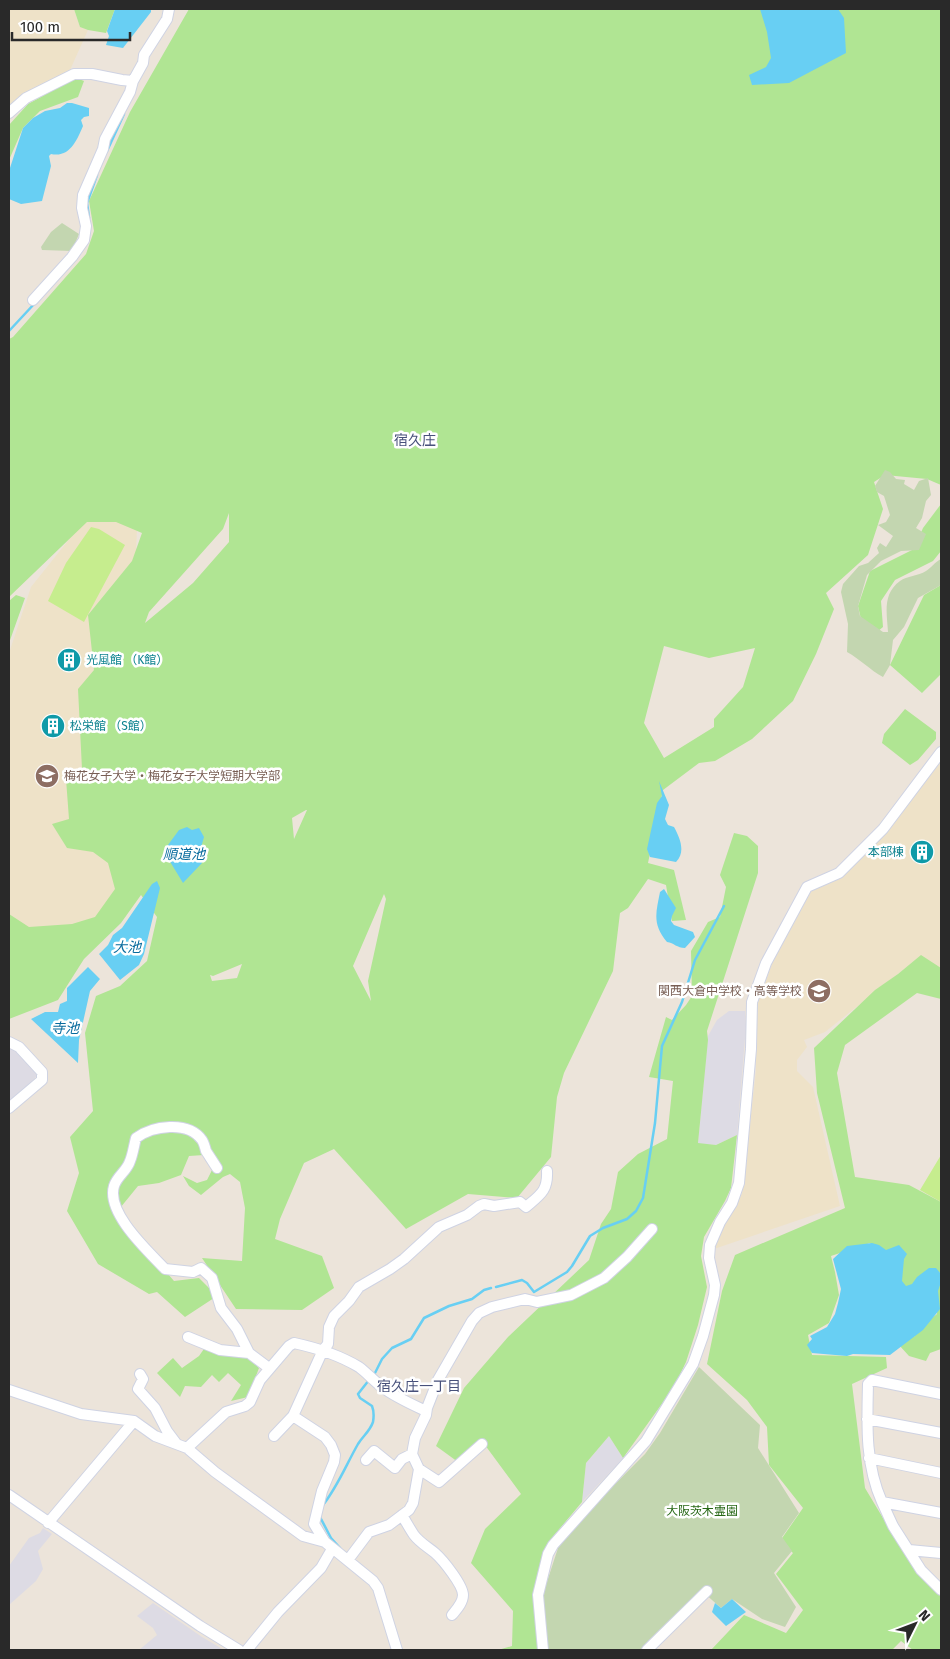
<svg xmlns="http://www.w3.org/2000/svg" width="950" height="1659" font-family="'Fira Sans','Noto Sans JP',sans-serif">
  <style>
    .industrial { fill: #dddbe4 }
    .education { fill: #eee2c8 }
    .green { fill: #b0e593; fill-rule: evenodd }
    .cemetery { fill: #c3d6b0 }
    .pitch { fill: #c6ed8e }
    .water { fill: #68cff3 }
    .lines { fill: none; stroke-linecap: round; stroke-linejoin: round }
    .stream { stroke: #68cff3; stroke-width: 2.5 }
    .minor-casing { stroke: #cfd3e3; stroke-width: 12 }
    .minor { stroke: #fff; stroke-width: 10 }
    .labels { text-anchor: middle; stroke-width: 5; stroke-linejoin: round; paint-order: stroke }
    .culture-label { font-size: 12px; fill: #0d838f; stroke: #fff; text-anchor: start }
    .education-label { font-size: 12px; fill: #785e54; stroke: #fff; text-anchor: start }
    .park-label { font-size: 12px; fill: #286817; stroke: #fff }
    .neighbourhood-label { font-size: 14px; fill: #48517b; stroke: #fff }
    .water-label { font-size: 14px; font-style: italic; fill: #086b9d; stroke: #fff }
  </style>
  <rect width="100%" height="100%" fill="#ece4da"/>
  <path class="industrial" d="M729 1011H745L746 1026 737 1135 716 1145 698 1144 708 1036 717 1020Z
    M9 1047 27 1060 35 1069 37 1076 9 1104Z
    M609 1436 623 1458 582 1502 586 1463Z
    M43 1528 52 1534 38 1551 43 1569 36 1581 9 1605V1566L29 1538 40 1533Z
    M153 1603 202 1637 224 1650H139L157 1635 153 1628 137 1616Z"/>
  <path class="education" d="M9 9H74L80 27 88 30 70 70 30 91 9 106Z
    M95 507 137 529 122 880 97 921 9 938V653L31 587Z
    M941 757V974L913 962 825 1032 804 1040 807 1047 797 1060V1071L813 1087 840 1206 714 1249 723 1226 742 1194 756 1071V1008L773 961 812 890 840 877Z"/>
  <path class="green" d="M74 9H115L106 33 88 30 80 27Z
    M189 9H941V485L927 479 885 475 874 482 883 509 868 555 826 593 834 609 816 654 793 701 752 739 715 761 699 763 663 790 648 863 674 870 686 920 672 921 666 885 648 879 628 908 620 913 613 971 564 1073 557 1097 551 1157 517 1198 468 1194 406 1229 334 1149 304 1163 280 1219 275 1239 322 1256 334 1288 302 1310 236 1309 202 1258 242 1261 245 1208 240 1182 230 1174 223 1177 201 1195 189 1186 183 1176 197 1183 207 1180 213 1168 204 1155 189 1156 181 1175 159 1183 138 1186 116 1213 174 1281 199 1278 217 1296 185 1317 157 1292 149 1294 98 1264 67 1211 79 1173 70 1137 93 1111 85 1033 96 996 120 986 147 961 157 917 141 895 121 923 84 959 58 1000 9 1019V914L29 927 72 924 95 917 115 889 108 863 93 852 67 848 52 824 69 819 66 779 82 769 78 689 94 670 88 615 132 561 142 533 116 522H87L9 597V339L13 337 86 254 94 231 89 201 130 112ZM229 513V542L193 583 145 623 149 612 223 529ZM664 646 709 658 755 648 743 687 714 719V727L664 758 644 723ZM306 810H307L294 839 292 818ZM384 894 386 899 368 981 371 1001 353 966ZM242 964 237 978 212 981 210 975 213 976Z
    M76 78 84 81 78 97 40 111 23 128 9 160V125L28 104Z
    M941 504V551L933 561 895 580 881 601 883 627 866 641 858 606 870 571 914 549 923 528Z
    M941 585V674L922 693 890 665 924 595Z
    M16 595 25 598 9 643V601Z
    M905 709 936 732V739L918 760 910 765 882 743 884 734Z
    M734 833 747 836 758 846V873L707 1031 708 1040 698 1143 716 1145 737 1135 731 1188 725 1201 704 1237 701 1256 707 1287 698 1325 686 1362 674 1387 623 1458 609 1436 586 1463 582 1502 551 1539 534 1595 540 1650H498L512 1646 513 1611 471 1563 485 1529 521 1494 482 1441 458 1462 436 1446 464 1388 508 1337 589 1260 601 1224 611 1209 618 1172 638 1154 667 1139 673 1081 649 1077 666 1017 672 1020 686 1005 692 996 691 951 708 922 720 917 726 887 720 875Z
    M921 955 941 968V999L917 993 845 1045 837 1073 855 1177 909 1185 941 1202V1349L930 1353 926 1361 909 1356 899 1345 905 1329 914 1337 916 1331 937 1314 932 1289 941 1272 902 1290 882 1256 870 1243 831 1256 835 1272 839 1295 829 1323 808 1335 812 1355 886 1357 887 1368 852 1384 865 1488 907 1558 941 1596V1650H913L901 1641 892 1650H711L744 1615 786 1633 803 1610 776 1574 793 1553 780 1541 803 1508 769 1465 767 1427 747 1400 707 1364 722 1291 735 1255 845 1208 817 1093 814 1048 875 990 898 974Z
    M206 1346 244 1354 259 1368 248 1397 231 1401 241 1385 228 1373 219 1382 212 1375 201 1387 185 1386 180 1397 157 1373 173 1358 182 1368 199 1356Z"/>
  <path class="cemetery" d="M62 223 79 234 72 251 42 250 41 247 51 232Z
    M885 470 890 472 896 479 905 480 904 484 914 490 919 481 928 478 931 495 926 501 922 518 916 528 926 534 919 550 901 551 881 561 867 575 858 606 860 616 883 632H888C887 614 882 594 900 581 907 576 918 576 926 571 931 568 935 562 941 559V585L918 598 904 627 893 640 890 665 883 677C870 670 860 659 847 652L848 624 841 592 843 584 859 566 868 563 879 553 877 548 880 543 886 547 893 536 878 525 886 522 890 515 884 496 877 492 875 486Z
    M699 1367 760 1425 758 1448 799 1513 782 1537 792 1551 774 1573 796 1607 785 1627 762 1619 732 1599 721 1608 703 1592 640 1650H548L543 1594 559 1545 603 1496 645 1454 660 1433Z"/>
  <path class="pitch" d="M91 527 99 529 125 545 84 622 48 601 66 563Z
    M941 1155V1202L920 1190Z"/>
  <path class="water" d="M115 9H151V12L123 48 106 45 109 36 107 31Z
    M760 9H838L844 18 846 53 789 83 752 85 749 75 766 67 771 58 767 32Z
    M67 103H72L89 108V116L84 117 81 120 83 126C77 140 70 158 51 154L49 156 51 166 42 201 21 204 9 199V171L23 128 33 118 45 111 60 108Z
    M659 781 669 805 665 819 668 825 674 827C680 838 686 852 676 862L650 857 647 849 657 803 662 796Z
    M187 827 192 830 199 828 204 837 200 851 202 863 183 883 166 855 165 849 179 830Z
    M157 881 160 888 144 954 139 965 120 980 99 954 108 945 113 935 122 928 152 884Z
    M664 889 676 908 672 916 671 921 674 925 693 932 695 937 685 948C677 948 674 943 667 942 652 924 656 913 660 892Z
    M88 967 100 979 90 991 79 1040 78 1063 31 1019 45 1012H58L60 1004 67 1001V988Z
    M872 1243 879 1245 886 1250 899 1245 907 1254 904 1259 902 1281 906 1286 912 1284 917 1277 929 1268H936L941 1274V1282L938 1291 940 1309 923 1330 890 1355 853 1354 847 1356 812 1353 807 1345 812 1339 810 1336 827 1327 835 1314 838 1303 841 1289 833 1259 847 1246Z
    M732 1599 746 1612 726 1626 712 1612 715 1603 721 1608Z"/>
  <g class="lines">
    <path class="stream" d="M107 151 124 114
      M89 218 87 203 97 175
      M9 331 35 303
      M496 1287 522 1280 527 1283 534 1292 567 1272 572 1266 590 1236 603 1228 627 1219 636 1211 643 1198 655 1123 662 1046 682 1002 695 960 724 906
      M374 1375 382 1359 392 1348 411 1339 424 1318 449 1306 472 1299 484 1290 491 1288
      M323 1505C338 1486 346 1465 358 1444 363 1436 370 1431 373 1422 374 1416 374 1411 372 1406L360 1398 358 1394 369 1380
      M320 1517 331 1538 340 1548"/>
    <g class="minor-casing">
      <path id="minor" d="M9 113 26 98 74 74H92L122 80 133 81
        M33 300 72 257 84 240 86 226 82 208 83 195 103 149 105 139 130 92 133 81 143 63 144 55 167 19 169 9
        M9 1042 19 1047 42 1072V1080L9 1108
        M217 1168C213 1162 210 1157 206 1151 205 1147 204 1143 202 1140 188 1120 152 1126 136 1138 134 1145 133 1154 130 1161 127 1171 117 1176 114 1186 106 1213 148 1251 165 1269L193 1272 201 1268 212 1278 221 1308 237 1329 249 1353 269 1368
        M188 1337 220 1350 249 1353
        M140 1374 143 1379 138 1389 155 1408 167 1431 176 1443
        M9 1390 81 1414 134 1421 155 1436 187 1448 215 1472 303 1536 325 1542 373 1581 378 1588 397 1650
        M941 1394 872 1380 868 1384C867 1424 865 1464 882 1502L941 1513
        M293 1416 325 1437 331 1445 335 1455 334 1462 322 1491 314 1524 325 1542
        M867 1419 941 1433
        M274 1436 293 1416 323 1350 328 1344 329 1327 334 1316 349 1301 359 1287 390 1269 404 1259 439 1227 467 1215 479 1206 484 1204 494 1206 520 1202 526 1207C540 1195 548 1191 547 1171
        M187 1448 226 1412 245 1406 250 1402 260 1380 289 1346 294 1343C317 1348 339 1355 359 1367 367 1373 374 1381 382 1387 395 1397 411 1404 426 1411
        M869 1458 941 1473
        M366 1460 374 1451 395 1468 402 1459 412 1454
        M419 1469 439 1482 482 1444
        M9 1495 200 1626 239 1650
        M882 1502 893 1526 921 1570 941 1590
        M402 1515C406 1522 410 1529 414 1535 420 1543 428 1547 435 1553 443 1560 463 1585 463 1595 463 1603 456 1610 452 1615
        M48 1523 134 1421
        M909 1550 941 1553
        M348 1560 369 1532 389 1525 409 1510 413 1503 419 1469 412 1454 415 1438 426 1415 427 1408 438 1380 472 1321 479 1313 492 1307 525 1299 537 1302 571 1295 604 1278 627 1257 652 1229
        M247 1650 278 1612 321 1568 332 1549
        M543 1650 538 1595 548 1554 553 1545 646 1441 693 1364 703 1336 714 1295 715 1285 709 1258 710 1245 720 1222 732 1203 739 1183 751 1049 752 1002 766 963 807 887 839 873 883 829 941 752
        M647 1650 707 1591"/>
    </g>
    <use href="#minor" class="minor"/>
  </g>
  <defs>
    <g id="building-disc" transform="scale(1.25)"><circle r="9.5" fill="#0f9aa8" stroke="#fff"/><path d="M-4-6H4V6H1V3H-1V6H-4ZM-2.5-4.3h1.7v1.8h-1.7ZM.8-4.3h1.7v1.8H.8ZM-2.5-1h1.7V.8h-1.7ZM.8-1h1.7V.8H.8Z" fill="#fff"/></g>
    <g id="university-disc" transform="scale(1.25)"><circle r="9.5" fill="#8d6e63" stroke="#fff"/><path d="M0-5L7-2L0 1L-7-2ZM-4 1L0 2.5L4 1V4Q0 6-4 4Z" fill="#fff"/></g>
    <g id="school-disc" transform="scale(1.25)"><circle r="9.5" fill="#8d6e63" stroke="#fff"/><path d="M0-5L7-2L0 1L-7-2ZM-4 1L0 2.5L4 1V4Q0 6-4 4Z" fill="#fff"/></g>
  </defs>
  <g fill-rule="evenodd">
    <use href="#building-disc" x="69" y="660"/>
    <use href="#building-disc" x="53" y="726"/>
    <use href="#university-disc" x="47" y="776"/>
    <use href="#building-disc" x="922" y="852"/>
    <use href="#school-disc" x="819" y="991"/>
  </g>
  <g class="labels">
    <g class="culture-label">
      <text x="86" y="664">光風館 （K館）</text>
      <text x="70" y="730">松栄館 （S館）</text>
      <text x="904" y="856" text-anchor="end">本部棟</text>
    </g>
    <g class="education-label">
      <text x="64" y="780">梅花女子大学・梅花女子大学短期大学部</text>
      <text x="802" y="995" text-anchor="end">関西大倉中学校・高等学校</text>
    </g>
    <g class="park-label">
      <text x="702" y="1515">大阪茨木霊園</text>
    </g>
    <g class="neighbourhood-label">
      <text x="415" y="445">宿久庄</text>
      <text x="419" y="1391">宿久庄一丁目</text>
    </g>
    <g class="water-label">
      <text x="184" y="859">順道池</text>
      <text x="127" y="952">大池</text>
      <text x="65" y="1033">寺池</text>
    </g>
  </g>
  <rect width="950" height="1659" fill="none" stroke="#292929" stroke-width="20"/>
  <g transform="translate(915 1624) rotate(48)" stroke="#ffffff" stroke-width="4" paint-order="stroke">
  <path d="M0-4L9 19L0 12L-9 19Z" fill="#292929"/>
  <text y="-8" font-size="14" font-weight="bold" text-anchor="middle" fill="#292929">N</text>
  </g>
  <path d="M12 32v8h118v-8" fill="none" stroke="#292929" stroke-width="2.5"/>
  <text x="20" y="32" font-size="15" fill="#292929" stroke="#ffffff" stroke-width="4" paint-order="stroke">100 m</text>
</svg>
